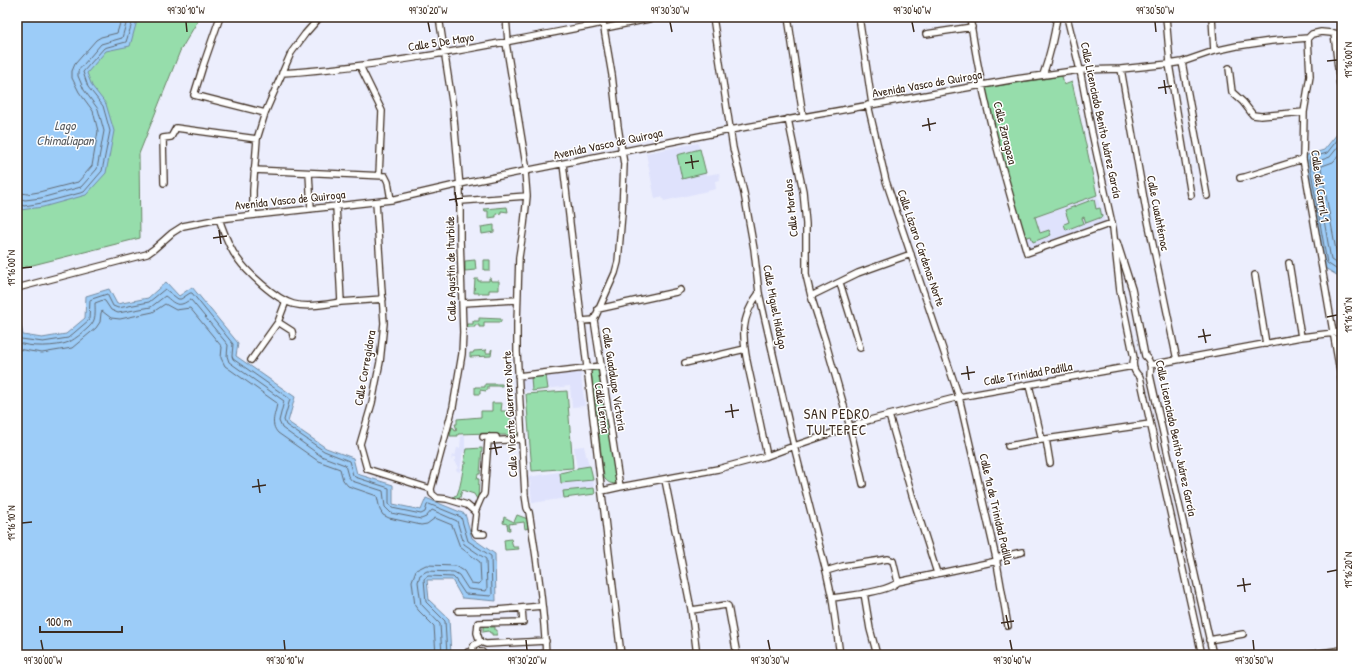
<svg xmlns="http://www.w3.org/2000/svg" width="1359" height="672" font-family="'Patrick Hand',sans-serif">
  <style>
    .built { fill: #dfe2fc }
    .green { fill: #96ddab; stroke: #688464 }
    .water { fill: #9cccf8; stroke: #758ba1 }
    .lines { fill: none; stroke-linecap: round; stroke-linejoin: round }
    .shore { stroke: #626b75; stroke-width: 1 }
    .minor-casing { stroke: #3b2a1e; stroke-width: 8 }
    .minor { stroke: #fff; stroke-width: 5.5 }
    .ticks { fill: none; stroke: #3b2a1e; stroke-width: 1.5 }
    .labels { text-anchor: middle; stroke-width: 3; stroke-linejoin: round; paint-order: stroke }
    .street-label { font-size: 12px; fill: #3b2a1e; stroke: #fff }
    .water-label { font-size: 13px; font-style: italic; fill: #585b5f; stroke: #fff }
    .quarter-label { font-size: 14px; letter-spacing: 1px; fill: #3b2a1e; stroke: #fff }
    .neatline { fill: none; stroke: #3b2a1e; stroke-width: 1.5 }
    .ticks-label { font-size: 10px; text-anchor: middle; fill: #3b2a1e }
  </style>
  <rect width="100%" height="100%" fill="#eceefd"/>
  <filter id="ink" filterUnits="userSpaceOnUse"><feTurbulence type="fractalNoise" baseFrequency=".025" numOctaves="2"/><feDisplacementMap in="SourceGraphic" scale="8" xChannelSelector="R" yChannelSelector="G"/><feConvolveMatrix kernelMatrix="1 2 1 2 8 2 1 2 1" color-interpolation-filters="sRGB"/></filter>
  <g filter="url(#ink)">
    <path class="built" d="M698 143 706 175 719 173 720 180 715 181 716 189 664 201 662 197 655 199 646 153Z
      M1097 195 1100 208H1102L1105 223 1028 251 1020 223Z
      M580 370 585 406 572 407 570 386 522 392 521 378Z
      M461 436H465V448L467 449 466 453 463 452 460 472 457 471 456 469 458 468V465L455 464V457H453L451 461 452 455 455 456 457 448H460Z
      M584 446 586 455 592 474 595 494 532 503 530 481H528V477L577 469 574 447Z"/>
    <path class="green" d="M17 17H200L180 51 139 154 140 238 17 269Z
      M1062 76 1064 85 1072 82 1097 195 1035 217 1040 233 1049 230 1051 235 1033 242 1031 236 1024 238 984 88Z
      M700 149 706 173 682 179 677 155Z
      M1094 199 1096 209 1100 208 1102 217 1086 223 1084 217 1082 218 1084 223 1066 230 1064 224 1069 222 1065 210Z
      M507 207 508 212 501 211V213L496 214V217L488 218V211H485L484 209Z
      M494 225V232L482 234 481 227Z
      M475 260 476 270 465 271V261Z
      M484 260H490V270H484Z
      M489 278H490L491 281H499V290H489V293H474L475 279H478V281H489Z
      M479 318 501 319V322H484V327H479V325H475V327H467V324H473V321H479Z
      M492 349 491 356 470 357V353H473L474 351 487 350H486V353H491V350Z
      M594 369 597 370 598 371 617 483C612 485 606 482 604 477L591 372Z
      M546 375 548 389 532 391 531 377Z
      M485 384H502V386H488V390H486V391L480 390V394H475V387H485Z
      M567 391 573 468 532 471 526 394Z
      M492 403H502L501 411H509L513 431H518V435H491L490 433 458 434V436H450L452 427 454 428 455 431 457 430 455 424H457V419L481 417V411H492Z
      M482 448 480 474H478L477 479H479L478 500 475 505 477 499 474 494 462 490 459 501 453 498 454 496 457 495C461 486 462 474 464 464H466V462H464L467 449Z
      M590 466 592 474 593 480 561 483 560 473 577 469V468Z
      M594 488 595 494 564 498 563 491Z
      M517 515 528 519 529 528 525 529 524 522 509 524 510 530H508L507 524 503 523 504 517 514 522Z
      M511 539 513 547H518L519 549 505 550 504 540Z
      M483 624H489L490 627H495V630H497V635H492V633H490L489 631 483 632Z"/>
    <path class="water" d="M17 17H138L130 46 106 51 87 73 92 86 106 104 114 131 106 173 86 195 43 207 20 210 17 204Z
      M1342 128V278L1323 267 1304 156 1324 150Z
      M166 282 179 296 192 287 238 343 236 356 295 397 288 422 326 448 353 458 357 474 393 485V504L421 510 426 498 465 514 472 538 495 554 496 601 462 598 452 580H427L429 600 449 619 451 655H17V307L23 335 42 338 66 334 85 318 86 296 109 289 117 304 148 298Z"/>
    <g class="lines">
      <path class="shore" d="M1342 134 1327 153 1310 158 1309 160 1327 263 1342 273
        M1342 142 1330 157 1316 162 1314 163 1331 260 1342 267
        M1342 152 1333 162 1322 166 1321 168 1337 256 1342 260
        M17 192 27 194 39 192 78 182 92 166 98 131 93 111 79 92 72 78V71L75 64 96 40 101 37 117 33 122 17
        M17 198 25 200 41 198 81 187 97 169 104 131 98 109 84 90 78 76V71L101 44 122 38 128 17
        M17 203 24 206 42 203 84 192 102 171 110 131 103 106 88 87 83 72 104 48 126 42 134 17
        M17 326 19 336 21 339 43 342 68 338 89 320 90 300 92 299 107 294 113 306 118 308 149 302 165 289 178 299H181L190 293H192L233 344 232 356 233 359 290 399 284 420 286 425 324 451 349 461 353 475 355 477 389 488V504L392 508 421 514 425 512 427 505 429 504 461 517 468 541 491 556 492 594 491 596 465 594 455 579 453 577 428 576 424 579 426 602 445 621 447 655
        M17 342C27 348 58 347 69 342 74 340 91 327 93 322 96 317 95 309 95 303L103 300 105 301 111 310 118 313 151 307 165 296C170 299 174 306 182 304 186 303 188 300 191 300L228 345 227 356 229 362 284 401 279 421 282 428 321 456 345 465 348 476 352 481 383 491 385 507 391 513 421 519 426 517 432 510 457 521 464 544 486 559 487 589 486 591 468 589 459 575 454 572 427 571 420 575 418 582 421 604 440 624 442 655
        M17 349 42 353 72 348 96 328 100 322 101 313 102 311 111 318 120 319 153 312 165 304 176 310 190 308 222 347 221 358 225 366 277 403C276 414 269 423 278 433L318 461 340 469 343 480 348 486 377 496 380 510 383 515 389 518 421 525 427 524 435 518 452 525 460 547 480 562 481 582 479 584 471 583 464 571 456 566 426 565 416 570 412 581 415 606 419 611 434 626 436 655"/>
      <g class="minor-casing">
        <path id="minor" d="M220 17 203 66 194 95 265 113
          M439 17 453 108 460 187V238L463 332 462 354 453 407 431 489 432 494 437 498 447 499 467 505 474 511 476 514 474 530 476 534H484
          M506 17 508 42
          M602 17 612 75 618 127 624 164 622 213 618 262 615 273 594 320 620 487
          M713 17 733 148 744 193 754 249 759 293 794 446 826 571 832 598 840 655
          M788 17 803 116
          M859 17 872 104
          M970 17C981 97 1004 176 1027 253L1112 223
          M1067 17 1080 70 1092 133 1113 228 1120 291 1134 358C1132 365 1134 372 1140 377L1202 655
          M1166 17 1170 63
          M1212 17 1214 51
          M605 28 658 17
          M1334 33 1340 85
          M926 34 972 27
          M1308 38 1310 76 1304 112 1303 159 1342 383
          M506 43 527 171
          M1182 62 1207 196
          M1169 64 1191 195
          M360 66 382 111 379 175
          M1229 68 1232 92 1243 102 1253 115 1261 116 1304 112
          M1121 69 1147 216 1177 360
          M282 73C390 66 496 44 603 23
          M1043 75C1050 55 1054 38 1057 17
          M868 105 886 181 959 397 996 558 1008 626
          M788 119 803 191 806 224V275L811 296 825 340 850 427 863 484
          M563 164 621 655
          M254 170 385 176 388 182 391 200
          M525 171 527 196 524 225 519 257 517 324V352L525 495 527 508 529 512C537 560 544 607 546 655
          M309 173 311 209
          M1240 178 1245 177 1303 159
          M164 183 163 138 171 137 176 128 257 139
          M461 201 527 196
          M376 202 384 323 380 362 376 382 372 403 360 444 367 469 431 489
          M253 215V190L256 152 257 139 265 113 291 53 305 34 320 17
          M219 219C224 232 228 246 237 258 247 272 275 299 293 304 308 308 326 304 341 302L336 206
          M1117 242 1132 289 1145 356C1151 361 1151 367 1150 375L1213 655
          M1289 263 1301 337
          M1255 275 1266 344
          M840 283 860 348
          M17 288 147 254 154 249 172 233 183 226 219 219 391 200 460 184 730 130 1016 79 1080 70 1121 69 1169 64 1182 62 1214 51 1237 46 1271 41 1308 38 1312 34 1321 32 1342 34
          M759 293C751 303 745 317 744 329 743 347 748 366 752 384 757 408 762 432 767 456
          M811 296 858 273 911 254
          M341 302 383 299
          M463 303 517 300
          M598 309 676 292 680 290
          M581 321 594 320
          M278 322 292 331 293 336
          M251 360 278 322 286 301
          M685 363 745 349
          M1150 365 1301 337 1342 332
          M518 376 601 366
          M1029 385 1042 440
          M889 415 912 495 937 573
          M483 437H496
          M1046 439 1050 463
          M1008 446 1046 439 1150 424
          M665 480 691 609 697 655
          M602 491 620 487 718 469 767 456 794 446 870 420 959 397 1133 366
          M475 512 481 498 484 494 488 441 522 439
          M996 558 1022 552
          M826 571 843 566 888 559 893 561 898 582
          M864 593 870 629 877 655
          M832 598C847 596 888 592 898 582L997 561
          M522 608 523 622 478 623 477 633 480 642 486 644 546 641
          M692 610 726 605 728 606 737 655
          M458 611 497 610 542 606
          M1209 640 1243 634
          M468 652H482L484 655
          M473 652 472 649 474 645 480 642
          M1307 655 1342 650"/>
      </g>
      <use href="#minor" class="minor"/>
    </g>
  </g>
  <path class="ticks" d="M186 22 187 32M428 22 430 32M670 22 672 32M912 22 914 32M1155 22 1156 32M1327 61 1337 60M1164 80 1166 94M1158 88 1172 86M928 118 930 131M922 126 936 123M691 155 693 169M685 163 699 161M455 192 457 206M449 200 463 198M219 230 221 244M213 238 227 236M22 268 32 267M1327 317 1337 315M1203 329 1206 343M1198 337 1211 335M967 366 969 380M961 374 975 372M731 404 733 418M725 412 739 410M494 441 497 455M489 449 502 447M258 479 260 493M252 487 266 485M22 523 32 522M1327 572 1337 570M1243 578 1245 592M1237 586 1251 584M1006 615 1009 629M1001 623 1014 621M41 640 43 650M284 640 285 650M526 640 527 650M768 640 770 650M1010 640 1012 650M1253 640 1254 650"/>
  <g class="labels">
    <g class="street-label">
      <text transform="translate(441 42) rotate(-9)" y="4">Calle 5 De Mayo</text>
      <text transform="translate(927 84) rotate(-10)" y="4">Avenida Vasco de Quiroga</text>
      <text transform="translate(1101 120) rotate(78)" y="4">Calle Licenciado Benito Juárez García</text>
      <text transform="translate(1005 133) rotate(76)" y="4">Calle Zaragoza</text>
      <text transform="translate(608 144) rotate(-12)" y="4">Avenida Vasco de Quiroga</text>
      <text transform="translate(1320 186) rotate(82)" y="4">Calle del Carril 1</text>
      <text transform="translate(290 200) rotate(-6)" y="4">Avenida Vasco de Quiroga</text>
      <text transform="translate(791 208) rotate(-96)" y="4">Calle Morelos</text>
      <text transform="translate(1158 213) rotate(79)" y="4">Calle Cuauhtémoc</text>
      <text transform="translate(921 248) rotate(71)" y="4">Calle Lázaro Cárdenas Norte</text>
      <text transform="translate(451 269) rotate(-91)" y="4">Calle Agustín de Iturbide</text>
      <text transform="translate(775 307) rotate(79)" y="4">Calle Miguel Hidalgo</text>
      <text transform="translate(365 368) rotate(-80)" y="4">Calle Corregidora</text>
      <text transform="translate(1028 374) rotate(-10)" y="4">Calle Trinidad Padilla</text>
      <text transform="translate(614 379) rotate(81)" y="4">Calle Guadalupe Victoria</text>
      <text transform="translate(602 408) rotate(82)" y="4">Calle Lerma</text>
      <text transform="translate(510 414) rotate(-93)" y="4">Calle VIcente Guerrero Norte</text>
      <text transform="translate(1176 438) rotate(78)" y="4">Calle Licenciado Benito Juárez García</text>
      <text transform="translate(996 509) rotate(77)" y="4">Calle 1a de Trinidad Padilla</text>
    </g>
    <g class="water-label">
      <text x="65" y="130">Lago<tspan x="65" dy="15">Chimaliapan</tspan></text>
    </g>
    <g class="quarter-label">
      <text x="837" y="419">SAN PEDRO<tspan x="837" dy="16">TULTEPEC</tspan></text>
    </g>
  </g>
  <rect width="1359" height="672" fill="none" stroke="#fff" stroke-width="44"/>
  <path d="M40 626v6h82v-6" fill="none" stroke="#3b2a1e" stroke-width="2"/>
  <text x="46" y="626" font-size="12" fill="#3b2a1e" stroke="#ffffff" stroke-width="3" paint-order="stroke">100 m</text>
  <rect x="22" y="22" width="1315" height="628" class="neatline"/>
  <g class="ticks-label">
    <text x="186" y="14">99°30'10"W</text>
    <text x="428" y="14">99°30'20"W</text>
    <text x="670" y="14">99°30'30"W</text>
    <text x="912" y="14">99°30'40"W</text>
    <text x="1155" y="14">99°30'50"W</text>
    <text transform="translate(1348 60) rotate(-90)" y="4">19°16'00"N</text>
    <text transform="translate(11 268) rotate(-90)" y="4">19°16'00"N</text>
    <text transform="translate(1348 315) rotate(-90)" y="4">19°16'10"N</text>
    <text transform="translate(11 523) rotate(-90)" y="4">19°16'10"N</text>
    <text transform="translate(1348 570) rotate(-90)" y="4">19°16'20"N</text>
    <text x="43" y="664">99°30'00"W</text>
    <text x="285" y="664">99°30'10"W</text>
    <text x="527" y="664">99°30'20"W</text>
    <text x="770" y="664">99°30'30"W</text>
    <text x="1012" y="664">99°30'40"W</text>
    <text x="1254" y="664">99°30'50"W</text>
  </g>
</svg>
